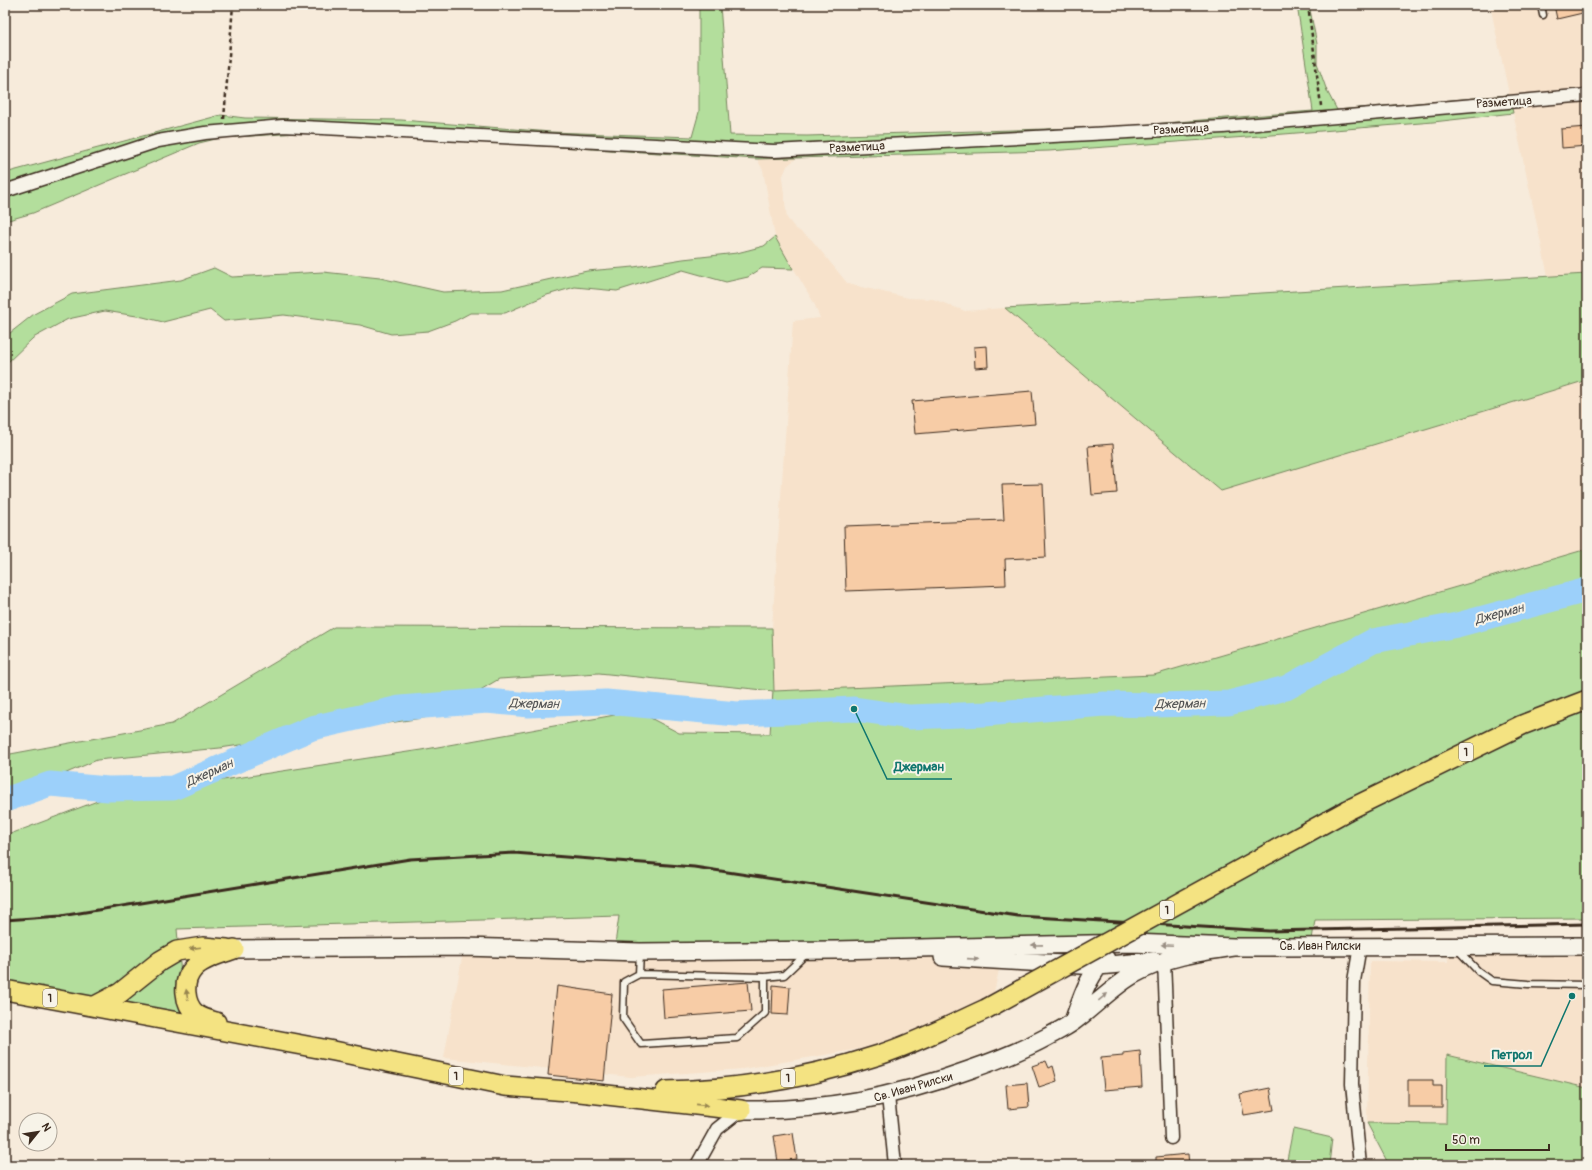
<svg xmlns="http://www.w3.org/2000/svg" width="1592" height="1170" font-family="Pangolin,sans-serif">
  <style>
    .built { fill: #f7e2cb }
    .green { fill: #b3de9c; stroke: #77845d }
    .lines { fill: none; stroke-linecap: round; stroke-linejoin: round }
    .river { stroke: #9cd0fa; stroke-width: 25 }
    .building { fill: #f7cca6; stroke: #3b2a1e }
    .lane-casing { stroke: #3b2a1e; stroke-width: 9 }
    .street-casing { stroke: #3b2a1e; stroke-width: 15 }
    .secondary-casing { stroke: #3b2a1e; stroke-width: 20 }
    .primary-casing { stroke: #3b2a1e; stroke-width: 22 }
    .path { stroke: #3b2a1e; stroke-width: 2.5; stroke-dasharray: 4 3; stroke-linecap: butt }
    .lane { stroke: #f7f3e8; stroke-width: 6 }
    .street { stroke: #f7f3e8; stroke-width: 12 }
    .secondary { stroke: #f7f3e8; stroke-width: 17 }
    .primary { stroke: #f4e382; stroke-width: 19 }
    .rail { stroke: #3b2a1e; stroke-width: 3 }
    .primary-bridge-casing { stroke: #3b2a1e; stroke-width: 22; stroke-linecap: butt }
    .primary-bridge { stroke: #f4e382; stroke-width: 19 }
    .oneway { fill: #998e83 }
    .oneway2 { fill: #988650 }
    .labels { text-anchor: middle; stroke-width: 4; stroke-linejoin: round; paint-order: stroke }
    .shield { fill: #f7f3e8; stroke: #73665b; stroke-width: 1 }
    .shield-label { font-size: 11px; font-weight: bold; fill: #3b2a1e }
    .street-label { font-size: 12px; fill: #3b2a1e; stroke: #f7f3e8 }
    .water-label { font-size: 13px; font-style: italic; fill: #535455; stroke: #f7f3e8 }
    .leader { fill: none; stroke: #0f766e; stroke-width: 1.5 }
    .callout-dot { fill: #0f766e; stroke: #f7f3e8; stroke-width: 1.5 }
    .callout-label { font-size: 13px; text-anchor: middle; font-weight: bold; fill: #0f766e; stroke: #f7f3e8; stroke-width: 4; stroke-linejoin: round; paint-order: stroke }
  </style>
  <rect width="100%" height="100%" fill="#f7ebdb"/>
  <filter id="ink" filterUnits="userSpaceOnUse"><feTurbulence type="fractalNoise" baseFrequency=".025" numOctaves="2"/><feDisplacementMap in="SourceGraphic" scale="8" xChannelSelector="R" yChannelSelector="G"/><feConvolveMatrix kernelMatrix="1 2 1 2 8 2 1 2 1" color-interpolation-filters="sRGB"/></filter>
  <g filter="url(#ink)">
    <path class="built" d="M1490 5H1587V274L1548 276Z
      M798 157 787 166 782 178 787 218 795 228 811 239 848 284 909 298 933 299 965 311 1005 308 1221 491 1587 380V549L1154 675 774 691 772 628 793 321 820 318 814 303 775 237 763 170 757 159Z
      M1447 946H1587V1088L1447 1055 1446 1124 1367 1123 1370 961 1448 962Z
      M464 947 837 950 1001 961 991 1006 918 1039 742 1069 631 1077 444 1058Z"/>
    <path class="green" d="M699 5H720L730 135 807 136 1115 127 1313 111 1297 5H1309L1317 44V63L1327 91 1337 110 1509 95 1513 113 1433 122 1247 137 1049 151 757 159 314 132 220 138 199 143 33 213 5 221V173L221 115 245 118 401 120 551 132 692 137 699 112Z
      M775 237 793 269 762 268 748 277 726 282 683 270 617 291 575 287 547 295 505 313H470L455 321 428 331 391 334 360 325 284 315 224 321 210 310 163 322 143 317 105 311 68 319 33 338 5 365V337L34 314 72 294 181 280 214 268 232 277 323 272 380 278 443 292 502 290 587 271 634 267 683 259 737 253 764 246Z
      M1587 274V380L1221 491 1005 308Z
      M1587 549V918L1315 920 1311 946 614 951 619 916 177 929 185 1022 5 986V836L145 783 223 780 421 750 637 711 679 733 770 734 773 691 599 673 499 679 436 716 220 748 97 760 5 799V755L172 724 334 627 772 628 774 691 1154 675Z
      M1447 1055 1587 1088V1165H1389L1367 1123 1446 1124Z
      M1293 1129 1332 1138 1329 1165H1286Z"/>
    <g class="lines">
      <path class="river" d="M5 800 50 784 108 789 173 788 312 728 400 708 487 701 529 705 606 702 737 714 854 709 910 717 985 714 1104 704 1157 705 1229 703 1286 688 1373 641 1457 625 1587 590"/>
    </g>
    <path class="building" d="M1554 5H1587V12L1557 19Z
      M1587 127V146L1562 148 1561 129Z
      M987 346 988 367 975 368 974 347Z
      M1032 391 1035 424 915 434 912 401Z
      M1113 444 1117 493 1092 495 1088 446Z
      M1043 484 1046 557 1005 559 1006 585 846 591 844 526 1004 520 1002 485Z
      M748 982 751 1011 664 1018 662 989Z
      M773 985 790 987 788 1015 772 1014Z
      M557 986 612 994 604 1081 548 1075Z
      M1140 1051 1142 1087 1104 1090 1101 1058 1123 1056V1053Z
      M1046 1061 1049 1068 1053 1066 1057 1081 1039 1087 1032 1066Z
      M1408 1080H1433V1086H1442V1107H1408Z
      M1027 1083 1029 1107 1008 1109 1006 1085Z
      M1270 1088 1274 1110 1244 1115 1240 1094Z
      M793 1133 797 1159 778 1162 774 1136Z
      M1188 1154 1189 1165H1156V1157Z"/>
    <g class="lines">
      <g class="lane-casing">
        <path id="lane" d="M1541 5 1543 15
          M1457 949 1478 971 1492 981 1528 984 1587 985
          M640 953 639 974 765 977 784 975 806 954
          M639 974 624 982 623 1018 641 1044 737 1038 765 1013V977"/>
      </g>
      <g class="street-casing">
        <path id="street" d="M5 191 158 141 205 133 283 126 774 151 1223 127 1587 95
          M1360 946 1354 981 1352 1084 1360 1165
          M1164 960 1171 1138
          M888 1096 895 1165
          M697 1165 717 1129 741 1110"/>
      </g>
      <g class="secondary-casing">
        <path id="secondary" d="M234 949 464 947 640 952 837 950 1132 943 1234 947
          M943 957 1098 966 1154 961
          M1073 1022C1081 1000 1088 974 1106 959
          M741 1110C824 1111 892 1098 969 1070 995 1061 1023 1050 1047 1037 1056 1032 1065 1028 1073 1022 1094 1007 1111 988 1133 975 1164 957 1199 952 1234 947L1587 946"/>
      </g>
      <g class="primary-casing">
        <path id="primary" d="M1348 810 1522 725 1587 700
          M5 990 334 1051 505 1086 580 1092 741 1110
          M95 1006 120 993 160 961 177 951 203 947 227 949
          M216 1022C209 1020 202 1019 196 1014 184 1004 182 981 193 969 202 958 221 954 234 949
          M666 1091C737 1090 812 1077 879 1055 916 1043 951 1025 986 1009"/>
      </g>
      <path class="path" d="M1308 5 1321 106
        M224 119 233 5"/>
      <use href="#lane" class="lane"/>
      <use href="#street" class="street"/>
      <use href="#secondary" class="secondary"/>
      <use href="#primary" class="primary"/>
      <path class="rail" d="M5 920 61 916 410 859 514 853 694 867 1018 916 1269 931 1587 924"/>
      <g class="primary-bridge-casing">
        <path id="primary-bridge" d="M986 1009 1348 810"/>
      </g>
      <use href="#primary-bridge" class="primary-bridge"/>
    </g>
    <defs><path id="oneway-solid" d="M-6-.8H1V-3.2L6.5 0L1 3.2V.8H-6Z"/></defs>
    <g class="oneway">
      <use href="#oneway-solid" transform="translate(1037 945) rotate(179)"/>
      <use href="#oneway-solid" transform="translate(1167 945) rotate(-178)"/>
      <use href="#oneway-solid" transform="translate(973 959) rotate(4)"/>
      <use href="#oneway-solid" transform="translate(1103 997) rotate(-39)"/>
    </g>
    <g class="oneway2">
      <use href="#oneway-solid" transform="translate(195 948) rotate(173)"/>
      <use href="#oneway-solid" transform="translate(187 995) rotate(-99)"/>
      <use href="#oneway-solid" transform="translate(702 1105) rotate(6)"/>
    </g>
  </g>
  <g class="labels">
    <g class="shield">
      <rect x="1459" y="743" width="14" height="18" rx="3"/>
      <rect x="1160" y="901" width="14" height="18" rx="3"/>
      <rect x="43" y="989" width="14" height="18" rx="3"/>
      <rect x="449" y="1067" width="14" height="18" rx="3"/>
      <rect x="781" y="1069" width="14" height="18" rx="3"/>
    </g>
    <g class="shield-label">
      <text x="1466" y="756">1</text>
      <text x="1167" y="914">1</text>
      <text x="50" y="1002">1</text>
      <text x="456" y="1080">1</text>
      <text x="788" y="1082">1</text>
    </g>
    <g class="street-label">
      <text transform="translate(1504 102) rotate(-4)" y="4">Разметица</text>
      <text transform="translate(1181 129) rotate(-3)" y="4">Разметица</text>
      <text transform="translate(857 147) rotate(-3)" y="4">Разметица</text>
      <text x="1320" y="950">Св. Иван Рилски</text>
      <text transform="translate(913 1087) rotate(-16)" y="4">Св. Иван Рилски</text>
    </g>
    <g class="water-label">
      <text transform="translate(1499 613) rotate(-15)" y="5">Джерман</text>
      <text transform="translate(534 703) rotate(1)" y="5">Джерман</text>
      <text transform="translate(1180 703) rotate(-1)" y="5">Джерман</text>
      <text transform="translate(209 772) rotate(-24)" y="5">Джерман</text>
    </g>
  </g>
  <path class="leader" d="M854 709L887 779H952M1572 996L1541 1066H1484"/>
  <g class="callout-dot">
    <circle cx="854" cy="709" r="4"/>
    <circle cx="1572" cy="996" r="4"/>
  </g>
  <g class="callout-label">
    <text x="919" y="771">Джерман</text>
    <text x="1512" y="1059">Петрол</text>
  </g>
  <rect width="1592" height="1170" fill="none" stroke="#f7f3e8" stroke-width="20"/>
  <rect x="10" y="10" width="1572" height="1150" fill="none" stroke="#3b2a1e" stroke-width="1.5" filter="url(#ink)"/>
  <g transform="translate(38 1132) rotate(60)"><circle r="19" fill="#f7f3e8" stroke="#aca397"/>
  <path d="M0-3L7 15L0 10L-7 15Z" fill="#3b2a1e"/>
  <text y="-6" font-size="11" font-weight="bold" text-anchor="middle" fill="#3b2a1e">N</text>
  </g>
  <path d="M1446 1144v6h103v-6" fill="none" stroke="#3b2a1e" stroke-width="2"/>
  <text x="1452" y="1144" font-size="12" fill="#3b2a1e" stroke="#f7f3e8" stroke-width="3" paint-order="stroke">50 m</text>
</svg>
